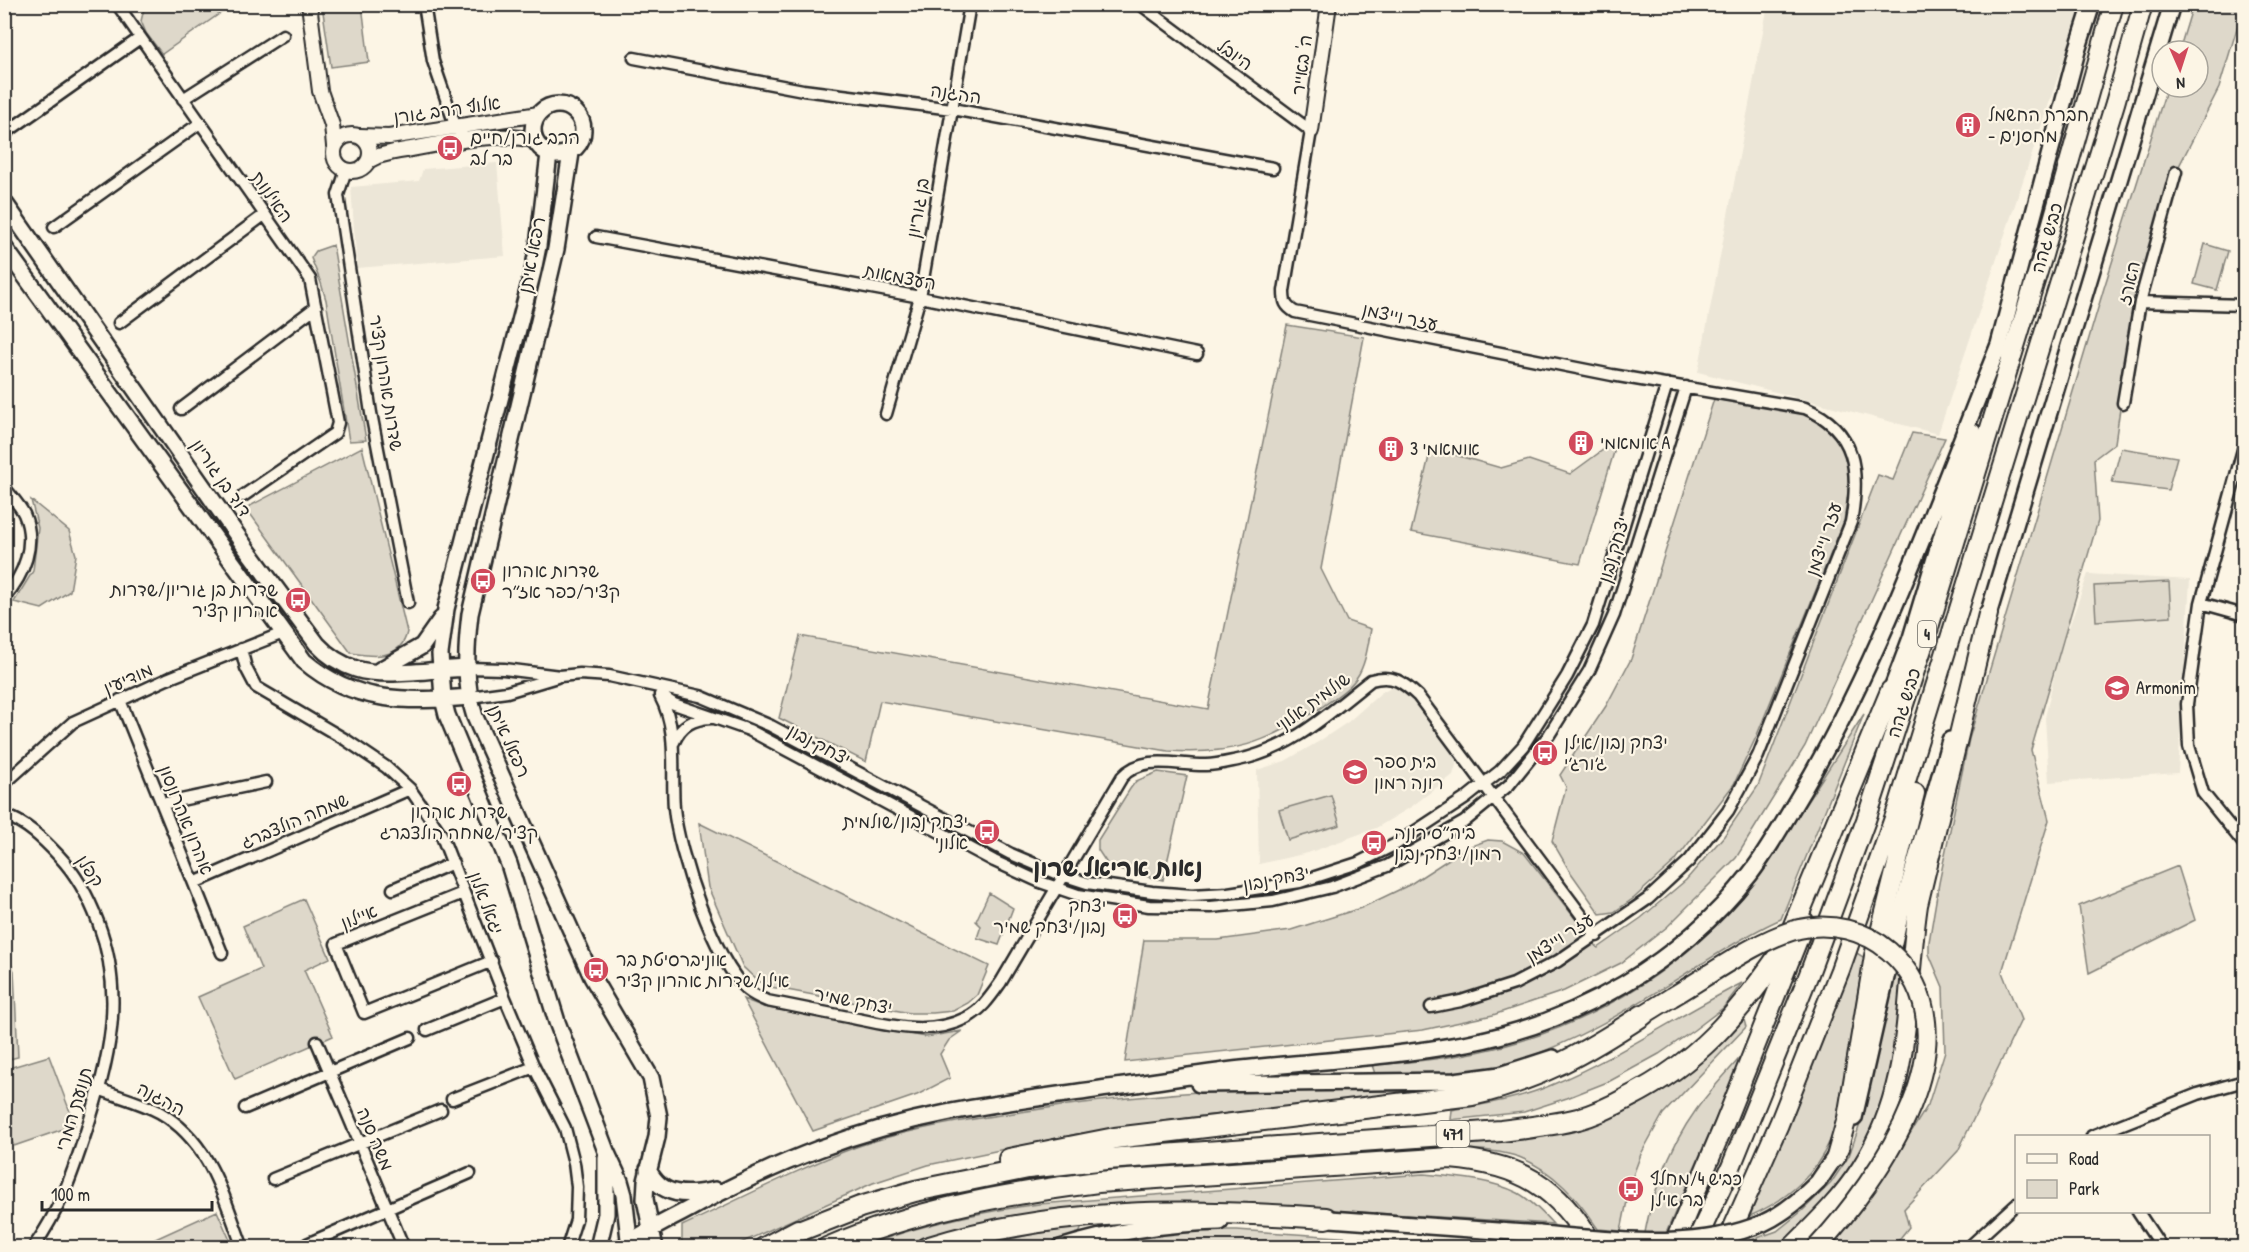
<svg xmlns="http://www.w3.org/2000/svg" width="2249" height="1252" font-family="'Patrick Hand','Playpen Sans Hebrew',sans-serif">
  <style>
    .built { fill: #ece6d7 }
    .green { fill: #ded8ca; stroke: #84827a; stroke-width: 1.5 }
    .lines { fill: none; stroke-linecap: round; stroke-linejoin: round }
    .minor-casing { stroke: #2b2b2b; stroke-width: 15 }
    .tertiary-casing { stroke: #2b2b2b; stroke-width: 18 }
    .secondary-casing { stroke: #2b2b2b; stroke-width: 20 }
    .trunk-casing { stroke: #2b2b2b; stroke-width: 22 }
    .motorway-casing { stroke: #2b2b2b; stroke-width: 24 }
    .minor { stroke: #fcf5e5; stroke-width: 10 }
    .tertiary { stroke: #fcf5e5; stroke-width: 14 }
    .secondary { stroke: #fcf5e5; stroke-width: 15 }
    .trunk { stroke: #fcf5e5; stroke-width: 18 }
    .motorway { stroke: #fcf5e5; stroke-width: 20 }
    .secondary-bridge-casing { stroke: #2b2b2b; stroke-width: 20; stroke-linecap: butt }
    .trunk-bridge-casing { stroke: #2b2b2b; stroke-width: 22; stroke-linecap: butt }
    .secondary-bridge { stroke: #fcf5e5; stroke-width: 15 }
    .trunk-bridge { stroke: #fcf5e5; stroke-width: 18 }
    .labels { text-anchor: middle; stroke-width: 4.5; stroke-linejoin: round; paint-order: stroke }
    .shield { fill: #fcf5e5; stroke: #6a6863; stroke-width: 1.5 }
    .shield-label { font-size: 16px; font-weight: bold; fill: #2b2b2b }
    .street-label { font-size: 18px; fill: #2b2b2b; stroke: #fcf5e5 }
    .poi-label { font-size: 18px; fill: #2b2b2b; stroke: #fcf5e5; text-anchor: start }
    .district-label { font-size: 24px; font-weight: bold; fill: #2b2b2b; stroke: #fcf5e5 }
  </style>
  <rect width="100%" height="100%" fill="#fcf5e5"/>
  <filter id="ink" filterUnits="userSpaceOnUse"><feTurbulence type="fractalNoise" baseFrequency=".0167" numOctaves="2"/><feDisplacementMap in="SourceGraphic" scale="12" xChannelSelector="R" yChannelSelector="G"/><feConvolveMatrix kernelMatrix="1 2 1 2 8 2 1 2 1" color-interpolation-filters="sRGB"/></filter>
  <g filter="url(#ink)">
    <path class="built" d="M1768 5H2082L1938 434 1698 372Z
      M497 163 505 256 357 268 351 187 419 181 423 169Z
      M2088 574 2190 580 2178 773 2049 782 2045 718 2058 658Z
      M1393 686 1403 688 1450 747 1455 755 1456 765 1453 775 1411 807 1376 828 1308 853 1259 864 1257 770 1285 761 1318 742 1348 722 1382 692Z"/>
    <path class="green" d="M151 5V4L232 5 162 54 146 33 141 21 144 9Z
      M322 5H362L369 62 331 67Z
      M2193 5H2244L2219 88 2176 172 2123 388 2115 443 2094 459 2098 521 2031 750 2049 820 2002 972 2021 1020 1958 1151 1904 1209 1909 1227 1893 1247 1820 1248 1883 1177 1928 1105 1945 1051 1943 987 1929 954V942L1939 883 1969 739 2104 288 2167 87H2198V51H2179Z
      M2205 244 2228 251 2217 290 2194 284Z
      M333 245 366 440 349 441 326 300 321 283 311 258 316 251Z
      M1287 325 1364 337 1321 569 1347 621 1371 629C1368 644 1366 664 1357 677 1349 690 1331 700 1319 709 1265 744 1232 755 1168 751L880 701 866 762 779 718 800 636 1208 709Z
      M1714 399 1809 414 1827 425 1842 444 1851 472 1844 521 1757 735 1734 784 1675 861 1634 898 1614 912 1600 914 1569 870 1552 841 1566 787 1560 775 1606 706 1631 659Z
      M1912 433 1945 438 1805 746 1736 858 1667 927 1621 963 1564 991 1493 1015 1423 1030 1125 1062 1144 940H1218L1291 930 1361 908 1409 885 1466 848 1488 840 1502 841 1524 853 1598 948 1641 918 1686 880 1724 836 1758 786 1878 475 1893 480Z
      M1618 439 1580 564 1411 532 1431 448 1501 468 1529 460 1570 474Z
      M362 447 407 632C401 660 373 657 351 653L246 508Z
      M2121 448 2177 457 2168 490 2112 483Z
      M31 500 69 531 76 555 70 591 42 609 14 602 33 571 38 528Z
      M2169 582 2171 616 2096 621 2094 586Z
      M1864 714 1781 919C1753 931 1727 948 1701 964 1640 1002 1577 1044 1507 1064 1465 1076 1418 1073 1375 1074L1372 1065C1418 1062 1463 1057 1507 1045 1601 1020 1691 962 1752 886 1767 867 1779 846 1792 825 1816 788 1840 751 1864 714Z
      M1158 772 1187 776 1163 880 1110 868 1098 850V840L1130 789 1136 781Z
      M1331 795 1340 825 1288 840 1279 810Z
      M699 823 989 966 977 995 968 1003 953 1011 933 1013H910L771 987 758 981 743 967 708 887Z
      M2178 866 2195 920 2089 973 2079 906Z
      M989 893 1013 908 999 945 977 938 981 926 976 921Z
      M304 899 330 958 304 970 333 1036 235 1079 198 997 261 969 243 926Z
      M4 948 14 971 18 1057 5 1060Z
      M1855 952 1865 958C1861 976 1857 994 1855 1012 1844 1102 1844 1174 1750 1216Z
      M1895 975 1902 980C1898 1018 1897 1060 1885 1097 1865 1158 1824 1202 1782 1247L1736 1248 1737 1245 1777 1231 1802 1211 1831 1183 1849 1156 1860 1124Z
      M1742 983 1723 1008 1694 1030 1659 1054 1610 1081 1567 1098 1524 1112 1451 1120 1452 1110C1485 1104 1518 1099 1549 1086 1617 1058 1677 1016 1742 983Z
      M743 999 764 1007 926 1037 962 1031 949 1040 940 1054 950 1078 917 1095 813 1131Z
      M1744 1020 1746 1027 1663 1114 1641 1154 1631 1181 1621 1231 1598 1229C1578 1199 1554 1171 1519 1157 1502 1151 1482 1150 1464 1149L1462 1144C1486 1143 1511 1142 1536 1138 1624 1123 1684 1086 1744 1020Z
      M1744 1053 1660 1247 1643 1248C1647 1204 1670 1146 1696 1110 1710 1090 1728 1072 1744 1053Z
      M49 1056 75 1125 14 1146 5 1124V1069Z
      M1229 1090H1393L1419 1094 1202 1116 1077 1134 928 1165 873 1183 732 1247H682V1226C740 1199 797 1169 856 1147 904 1130 957 1121 1007 1114 1081 1102 1154 1094 1229 1090Z
      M1423 1174C1455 1177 1489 1179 1518 1193 1531 1200 1543 1213 1553 1224L1258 1206 1168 1204 1063 1209 1015 1216 960 1228 895 1247 861 1248C918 1224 979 1212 1039 1204Z
      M217 1211 233 1247H141L140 1246Z
      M1082 1227 1078 1236 1044 1247 976 1248 1032 1234Z
      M1200 1230H1237L1485 1247 1346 1248 1289 1243 1179 1248H1088L1162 1234Z"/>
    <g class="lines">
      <g class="minor-casing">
        <path id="minor" d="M117 4 310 279 338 423 335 433 243 496
          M424 4 433 61 456 128 464 137 471 140
          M1140 4 1311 131 1284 291C1284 302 1285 306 1295 312L1612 375 1805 408C1857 430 1860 472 1851 522L1758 756 1728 811 1689 861 1648 899 1558 961 1514 984 1461 1001 1431 1007
          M4 6 7 4
          M634 58 803 90 952 109 1273 168
          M183 99 283 35
          M4 134 140 38
          M346 170 338 195 371 413 408 603
          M54 227 200 123
          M596 237 920 297 1197 354
          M2140 302 2244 305
          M119 323 264 215
          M2123 403 2140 302 2176 172
          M181 409 316 307
          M886 414 920 297 970 4
          M2244 446 2201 603 2187 704 2189 746 2203 793 2244 844
          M4 487C11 496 19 504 24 514 37 544 24 575 4 598
          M2201 603 2244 615
          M241 649 246 668 256 687 346 740 386 767 410 789 441 834 505 998 534 1067 565 1128 574 1163 577 1187 576 1220 567 1248
          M468 668 504 669 560 676 580 674 609 676 700 696 771 726 1011 854 1056 873 1087 883 1152 892 1192 895 1228 893 1300 882 1358 863 1396 844 1466 798 1500 771 1523 746 1567 676 1593 625 1667 384
          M660 695 674 704 749 730 994 861 1040 882 1078 895 1149 906 1211 907 1273 901 1332 887 1387 866 1464 822 1509 785 1549 735 1589 671 1614 615 1686 387
          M660 696C679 731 671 770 674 808 678 852 714 960 747 990 752 994 760 998 767 1001 794 1006 821 1012 848 1017 887 1025 929 1037 966 1018 982 1010 991 996 1001 982L1122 777C1144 753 1178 766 1206 765 1216 765 1228 762 1238 760 1292 749 1329 713 1371 680 1393 674 1403 682 1418 696L1597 936
          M470 697 507 692 557 677
          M120 700 222 953
          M674 742C681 725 693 719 711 718
          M4 784 73 722 167 679 283 633
          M162 804 266 782
          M4 815C26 822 44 840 59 856 77 875 89 898 98 922 126 996 109 1060 86 1132 72 1175 60 1210 33 1248
          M194 883 410 789
          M393 889 453 863
          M463 893 336 944 364 1013 492 961
          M427 1030 505 998
          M317 1042 404 1248
          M99 1089C119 1097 140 1102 159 1112 211 1142 223 1196 243 1248
          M452 1099 534 1067
          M245 1108 410 1038
          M2092 1136 2198 1094 2244 1081
          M273 1179 441 1110
          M2138 1212 2162 1248
          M307 1244 470 1173
          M1968 1248 2016 1204"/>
      </g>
      <g class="tertiary-casing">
        <path id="tertiary" d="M309 4 320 91 332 125 334 146
          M1311 131 1329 4
          M334 153a18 18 0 1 1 36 0a18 18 0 1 1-36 0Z
          M360 136 389 137 539 114
          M368 161 378 156 394 152C434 146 497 129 535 141"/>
      </g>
      <g class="secondary-casing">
        <path id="secondary" d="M533 130a25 25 0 1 1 50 0a25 25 0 1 1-50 0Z
          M571 153 556 249 470 614C466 647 464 684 475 717L592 977 651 1078 659 1117 657 1137 646 1181 645 1199 655 1248
          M549 154 538 246 533 271 446 609 440 654 443 699 447 715 509 864 557 1022 606 1151 620 1181 624 1195 630 1248
          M4 202 246 548 317 644C328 656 340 664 356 669 384 678 437 669 468 668
          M4 247 304 661C354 704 408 702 470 697
          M1997 352 2077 51 2092 4
          M1985 625 2172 4
          M380 670 422 646 441 619
          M1891 691 1911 638 1973 432
          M1199 1084 1454 1081 1500 1075 1553 1058
          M1854 1118 1900 916 1950 740
          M648 1169C661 1198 688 1196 715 1190
          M1818 1182 1841 1148
          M1316 1218 1540 1234
          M598 1248 606 1214V1157
          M621 1248C646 1230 674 1218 700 1203 783 1160 854 1131 946 1113 1000 1102 1054 1096 1108 1088 1153 1082 1197 1074 1242 1069 1318 1061 1393 1057 1468 1043 1578 1022 1680 963 1750 874 1770 848 1786 818 1803 790 1886 649 1939 493 2000 342
          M1060 1248C1112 1232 1166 1223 1220 1222"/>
      </g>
      <g class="trunk-casing">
        <path id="trunk" d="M1643 1015 1672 997
          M1836 1157 1847 1118 1874 956 1915 793
          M1672 1248 1724 1125 1805 922
          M1693 1248 1731 1167 1809 974 1866 820 1926 637 2043 255 2114 4
          M1724 1248 1779 1124 1840 970 1898 807 2115 103 2143 4
          M1791 1248C1816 1223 1842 1198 1861 1168 1914 1084 1904 999 1918 905L1988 614"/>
      </g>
      <g class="motorway-casing">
        <path id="motorway" d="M1009 1159 1115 1138 1472 1095C1538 1080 1587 1052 1643 1015
          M786 1236 860 1207 915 1191 1028 1168 1107 1159 1501 1131C1527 1128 1553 1125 1578 1119 1596 1114 1613 1106 1629 1097 1697 1063 1737 1015 1780 954L1787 942 1891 691
          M764 1248 798 1230
          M827 1248C914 1210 1005 1194 1098 1182L1450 1158C1521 1164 1558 1186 1594 1248
          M926 1248C1056 1206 1192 1209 1326 1218"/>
      </g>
      <use href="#minor" class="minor"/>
      <use href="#tertiary" class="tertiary"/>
      <use href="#secondary" class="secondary"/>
      <use href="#trunk" class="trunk"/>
      <use href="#motorway" class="motorway"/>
      <g class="secondary-bridge-casing">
        <path id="secondary-bridge" d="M1540 1234C1612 1240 1696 1252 1763 1223 1785 1213 1802 1198 1818 1182"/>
      </g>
      <g class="trunk-bridge-casing">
        <path id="trunk-bridge" d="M1672 997C1708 976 1760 938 1799 929 1830 922 1865 930 1889 951 1983 1034 1879 1180 1816 1248"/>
      </g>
      <use href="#secondary-bridge" class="secondary-bridge"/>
      <use href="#trunk-bridge" class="trunk-bridge"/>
    </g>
  </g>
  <defs>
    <g id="building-disc" transform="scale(1.35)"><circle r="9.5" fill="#d1495b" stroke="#fcf5e5"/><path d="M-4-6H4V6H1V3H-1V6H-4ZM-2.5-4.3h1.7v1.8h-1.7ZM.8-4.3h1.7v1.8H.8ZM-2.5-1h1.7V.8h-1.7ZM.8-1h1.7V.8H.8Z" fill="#fff"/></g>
    <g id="bus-disc" transform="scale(1.35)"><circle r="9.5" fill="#d1495b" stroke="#fcf5e5"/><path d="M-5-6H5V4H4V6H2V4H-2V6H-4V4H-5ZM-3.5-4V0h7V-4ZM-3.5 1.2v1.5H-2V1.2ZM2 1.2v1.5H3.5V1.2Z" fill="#fff"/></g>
    <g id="school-disc" transform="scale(1.35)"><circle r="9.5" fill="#d1495b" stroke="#fcf5e5"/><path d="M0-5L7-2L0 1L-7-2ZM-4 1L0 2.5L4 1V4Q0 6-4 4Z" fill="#fff"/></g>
  </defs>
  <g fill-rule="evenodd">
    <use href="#building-disc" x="1968" y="125"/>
    <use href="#bus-disc" x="450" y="148"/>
    <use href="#building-disc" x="1581" y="443"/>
    <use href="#building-disc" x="1391" y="449"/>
    <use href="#bus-disc" x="483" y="581"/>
    <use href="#bus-disc" x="298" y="600"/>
    <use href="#school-disc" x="2117" y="688"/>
    <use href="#bus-disc" x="1545" y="753"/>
    <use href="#school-disc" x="1355" y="772"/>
    <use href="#bus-disc" x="459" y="784"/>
    <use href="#bus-disc" x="987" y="832"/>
    <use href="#bus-disc" x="1374" y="843"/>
    <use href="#bus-disc" x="1125" y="916"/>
    <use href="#bus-disc" x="596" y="970"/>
    <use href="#bus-disc" x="1631" y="1189"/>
  </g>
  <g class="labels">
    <g class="shield">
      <rect x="1918" y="621" width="18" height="26" rx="4.5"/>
      <rect x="1436.5" y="1121" width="33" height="26" rx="4.5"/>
    </g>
    <g class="shield-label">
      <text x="1927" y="640">4</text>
      <text x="1453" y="1140">471</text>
    </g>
    <g class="street-label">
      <text transform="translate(1235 55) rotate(36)" y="6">היובל</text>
      <text transform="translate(1302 65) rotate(-82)" y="6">ה' באייר</text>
      <text transform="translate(956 94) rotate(9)" y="6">ההגנה</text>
      <text transform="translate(447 110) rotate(-8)" y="6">אלוף הרב גורן</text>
      <text transform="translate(272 197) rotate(55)" y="6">האילנות</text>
      <text transform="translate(918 208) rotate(-80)" y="6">בן גוריון</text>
      <text transform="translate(2047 238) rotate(-74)" y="6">כביש גהה</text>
      <text transform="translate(532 255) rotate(-79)" y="6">רפאל איתן</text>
      <text transform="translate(900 277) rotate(11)" y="6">העצמאות</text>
      <text transform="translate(2129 283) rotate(-76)" y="6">הארז</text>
      <text transform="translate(1400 317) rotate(12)" y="6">עזר וייצמן</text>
      <text transform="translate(386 383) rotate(81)" y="6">שדרות אהרון קציר</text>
      <text transform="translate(221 478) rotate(55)" y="6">דוד בן גוריון</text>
      <text transform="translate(1824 539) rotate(-71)" y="6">עזר וייצמן</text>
      <text transform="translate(1614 550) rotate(-73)" y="6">יצחק נבון</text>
      <text transform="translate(128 679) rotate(-24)" y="6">מודיעין</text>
      <text transform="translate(1313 702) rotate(-36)" y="6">שולמית אלוני</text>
      <text transform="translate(1904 703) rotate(-72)" y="6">כביש גהה</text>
      <text transform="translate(509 741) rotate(66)" y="6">רפאל איתן</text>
      <text transform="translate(819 745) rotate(28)" y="6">יצחק נבון</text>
      <text transform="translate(186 820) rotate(68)" y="6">אהרון אהרונסון</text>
      <text transform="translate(295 821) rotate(-23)" y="6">שמחה הולצברג</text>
      <text transform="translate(90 871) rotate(57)" y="6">קפלן</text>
      <text transform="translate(1276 879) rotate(-11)" y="6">יצחק נבון</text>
      <text transform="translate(486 903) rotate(69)" y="6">יגאל אלון</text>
      <text transform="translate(359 917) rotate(-22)" y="6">איילון</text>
      <text transform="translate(1560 938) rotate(-32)" y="6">עזר וייצמן</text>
      <text transform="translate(853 1001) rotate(11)" y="6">יצחק שמיר</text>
      <text transform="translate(161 1099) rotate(28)" y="6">ההגנה</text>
      <text transform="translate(74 1109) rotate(-73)" y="6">תנועת המרי</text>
      <text transform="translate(375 1139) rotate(67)" y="6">משה סנה</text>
    </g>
    <g class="poi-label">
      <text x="1988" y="121">חברת החשמל<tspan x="1988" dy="21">- מחסנים</tspan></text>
      <text x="470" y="144">הרב גורן/חיים<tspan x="470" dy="21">בר לב</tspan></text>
      <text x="1600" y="449">אומאמי A</text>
      <text x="1410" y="455">אומאמי 3</text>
      <text x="502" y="577">שדרות אהרון<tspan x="502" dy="21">קציר/כפר אז״ר</tspan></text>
      <text x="278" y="596" text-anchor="end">שדרות בן גוריון/שדרות<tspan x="278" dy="21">אהרון קציר</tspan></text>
      <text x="2136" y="694">Armonim</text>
      <text x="1564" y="749">יצחק נבון/אילן<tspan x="1564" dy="21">ג׳ורג׳י</tspan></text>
      <text x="1374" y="768">בית ספר<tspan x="1374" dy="21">רונה רמון</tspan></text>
      <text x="459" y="818" text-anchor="middle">שדרות אהרון<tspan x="459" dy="21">קציר/שמחה הולצברג</tspan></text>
      <text x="968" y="828" text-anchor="end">יצחק נבון/שולמית<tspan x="968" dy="21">אלוני</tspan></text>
      <text x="1394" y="839">ביה״ס רונה<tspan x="1394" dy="21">רמון/יצחק נבון</tspan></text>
      <text x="1106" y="912" text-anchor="end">יצחק<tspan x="1106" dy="21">נבון/יצחק שמיר</tspan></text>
      <text x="616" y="966">אוניברסיטת בר<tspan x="616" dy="21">אילן/שדרות אהרון קציר</tspan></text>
      <text x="1650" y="1185">כביש 4/מחלף<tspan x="1650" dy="21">בר אילן</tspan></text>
    </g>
    <g class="district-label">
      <text x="1118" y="876">נאות אריאל שרון</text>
    </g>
  </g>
  <rect width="2249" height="1252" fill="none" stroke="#fcf5e5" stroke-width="24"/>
  <rect x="12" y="12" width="2225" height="1228" fill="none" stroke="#2b2b2b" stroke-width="2" filter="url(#ink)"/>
  <rect x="2015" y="1135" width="195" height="78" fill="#fcf5e5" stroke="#a8a49b" stroke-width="1.5"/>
  <rect x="2027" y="1154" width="30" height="9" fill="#fcf5e5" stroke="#a8a49b" stroke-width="1.5"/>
  <text x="2069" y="1165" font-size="18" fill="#2b2b2b">Road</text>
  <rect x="2027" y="1180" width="30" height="18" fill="#ded8ca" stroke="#a8a49b" stroke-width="1.5"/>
  <text x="2069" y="1195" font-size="18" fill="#2b2b2b">Park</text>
  <g transform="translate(2180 69) rotate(177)"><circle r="28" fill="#fcf5e5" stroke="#a8a49b" stroke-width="1.5"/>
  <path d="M0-4.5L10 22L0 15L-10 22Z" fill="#d1495b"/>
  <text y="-9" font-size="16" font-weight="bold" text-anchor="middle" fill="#2b2b2b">N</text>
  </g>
  <path d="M42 1201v9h170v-9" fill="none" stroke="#2b2b2b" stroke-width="3"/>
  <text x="51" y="1201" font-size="18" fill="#2b2b2b" stroke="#fcf5e5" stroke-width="4.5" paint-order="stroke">100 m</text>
</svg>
